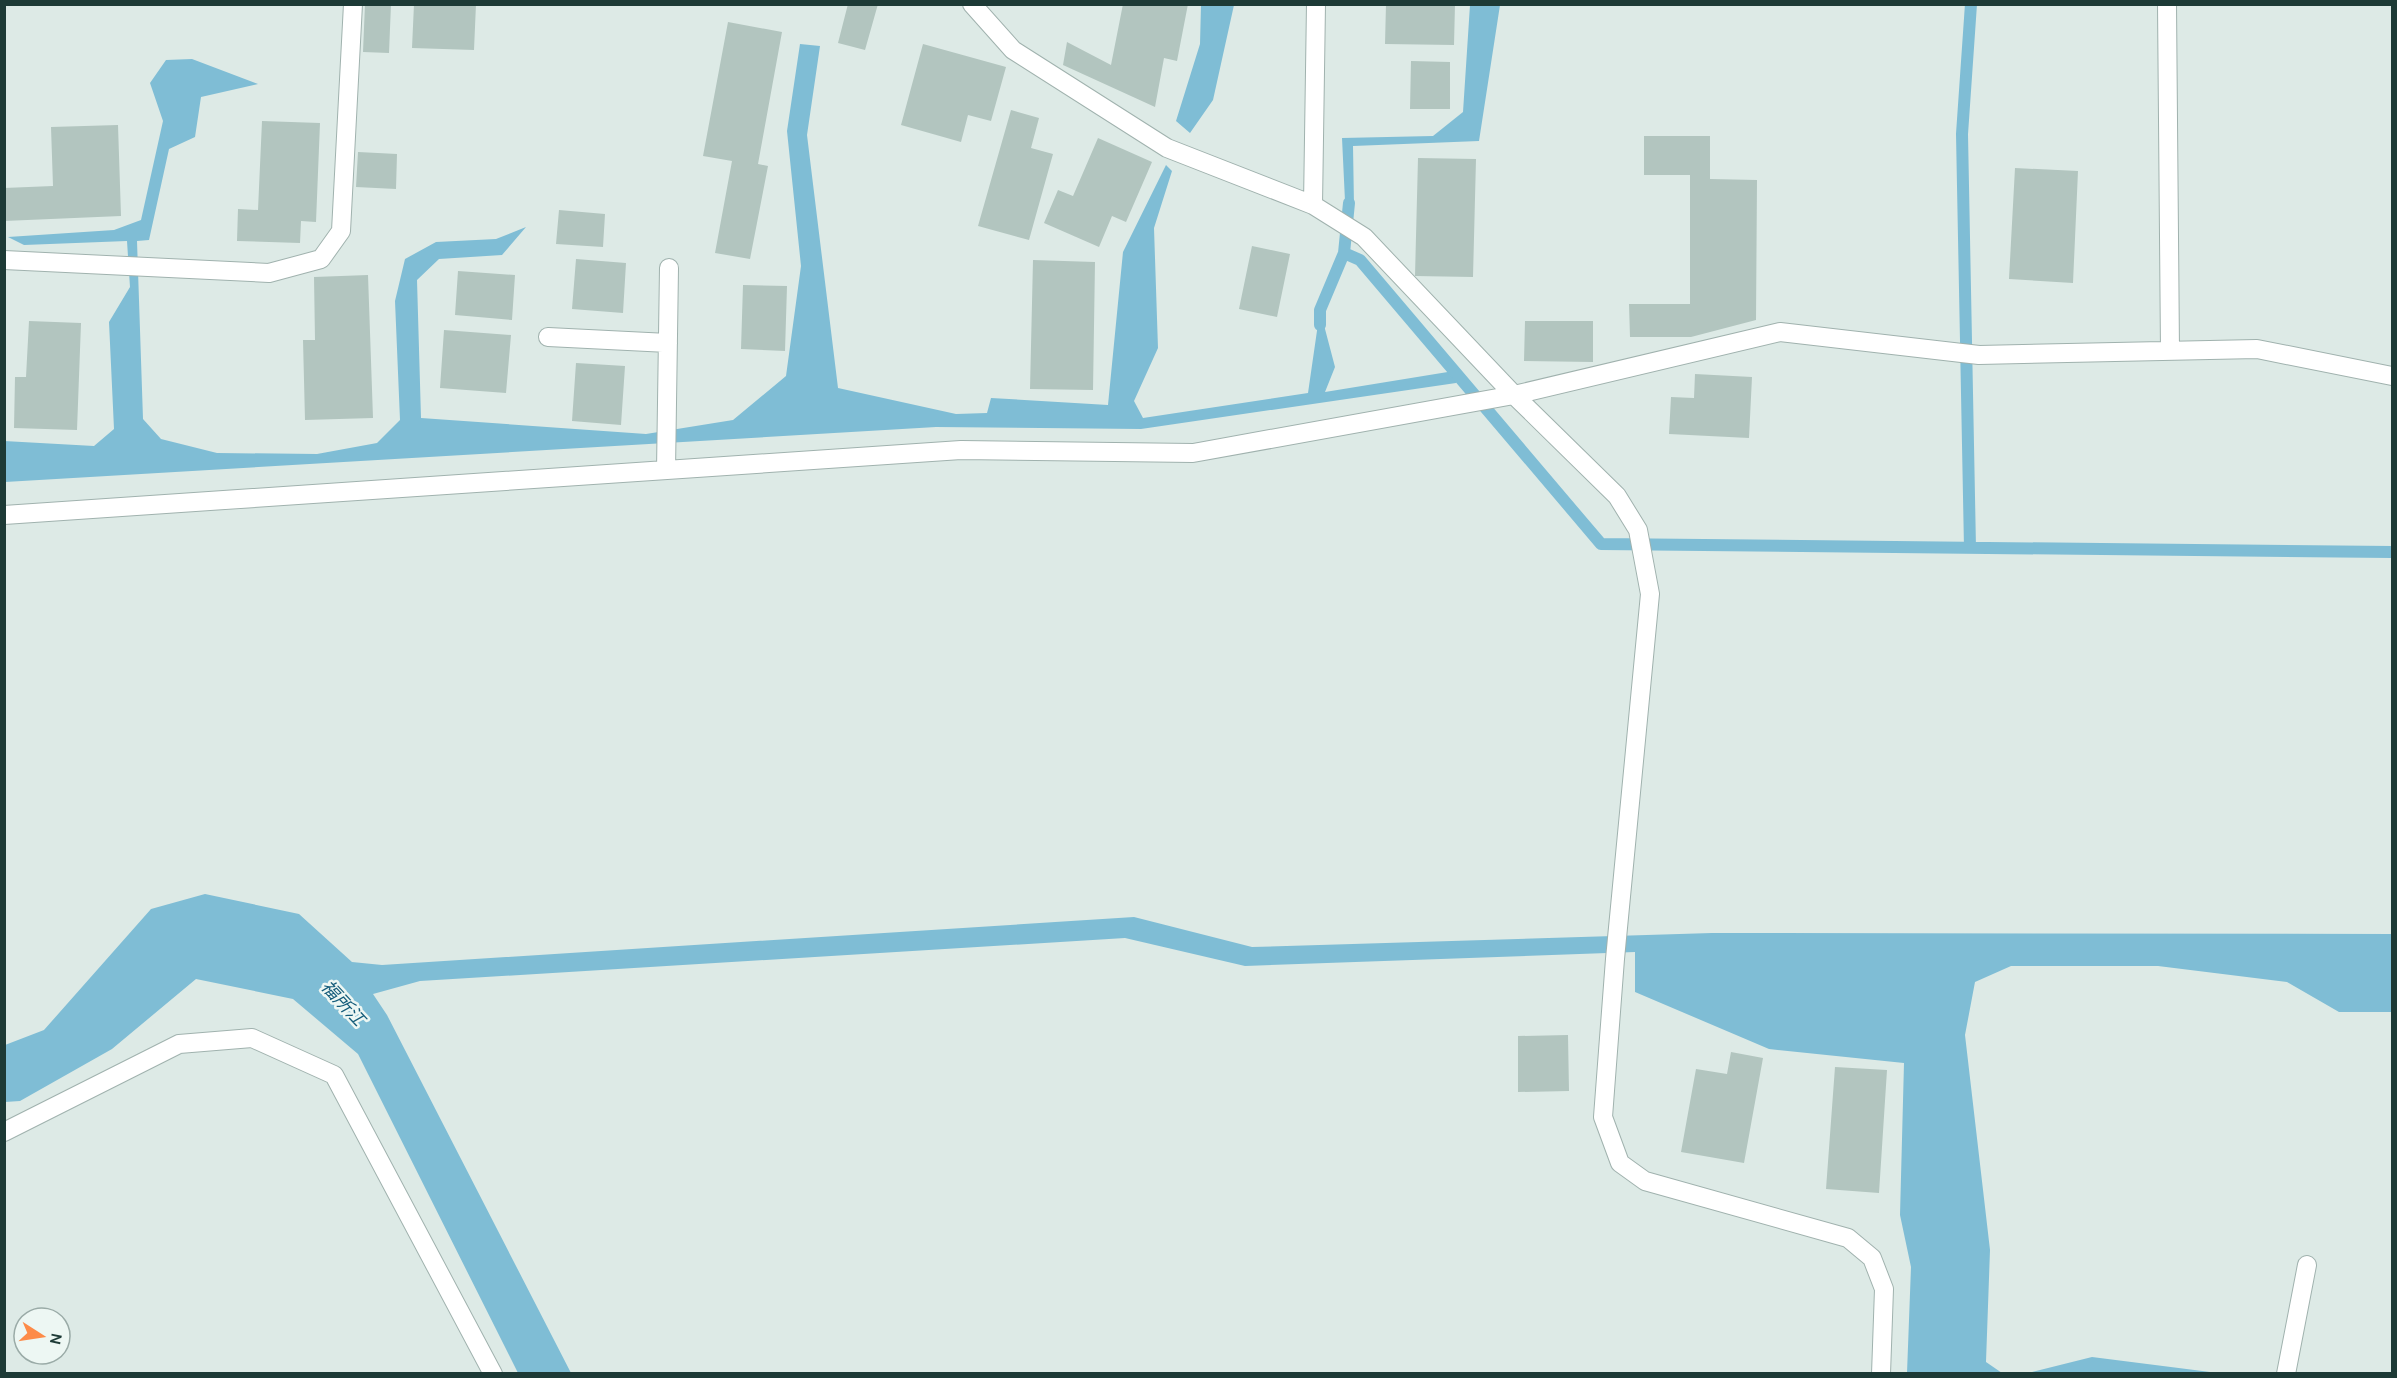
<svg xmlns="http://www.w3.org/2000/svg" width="2397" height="1378" font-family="Karla,'Noto Sans JP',sans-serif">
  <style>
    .water { fill: #7fbdd5 }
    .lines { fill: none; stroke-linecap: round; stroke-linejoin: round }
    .stream { stroke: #7fbdd5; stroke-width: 12 }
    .building { fill: #b2c5bf }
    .minor-casing { stroke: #a0b2ae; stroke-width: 20 }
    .minor { stroke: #fff; stroke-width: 18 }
    .labels { text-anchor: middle; stroke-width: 5; stroke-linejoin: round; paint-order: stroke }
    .water-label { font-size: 18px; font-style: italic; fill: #145c7a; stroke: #edf7f3 }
  </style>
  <rect width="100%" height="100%" fill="#ddeae6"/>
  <path class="water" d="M1201 5H1234L1213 100 1190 133 1176 121 1200 44Z
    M1470 5H1500L1479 141 1353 146 1354 206 1345 201 1342 138 1433 136 1463 112Z
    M800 44 820 46 807 135 838 388 956 414 987 413 991 398 1108 405 1123 252 1166 165 1172 171 1154 228 1158 348 1134 401 1143 418 1308 393 1320 310 1335 367 1325 392 1460 370 1456 383 1141 429 936 427 5 482 4 441 94 446 114 429 109 322 130 287 127 241 24 245 8 237 114 230 141 220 163 121 150 83 166 60 192 59 258 84 201 97 195 137 169 149 149 240 137 241 143 419 161 439 217 453 317 454 377 443 400 420 395 301 405 259 436 242 496 239 526 227 502 255 439 259 417 280 421 418 646 434 733 420 786 376 801 266 787 131Z
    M205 894 299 914 352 962 382 965 1134 917 1252 947 1712 933 2392 934V1012H2339L2287 982 2158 966H2011L1975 982 1965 1035 1990 1250 1986 1362 2002 1373H1907L1911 1267 1900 1215 1904 1063 1769 1049 1635 992V952L1245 966 1125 938 420 981 373 994 387 1015 571 1373H518L358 1054 293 999 196 979 112 1049 20 1101 5 1102V1045L44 1030 151 909Z
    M2092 1357 2218 1373H2028Z"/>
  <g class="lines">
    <path class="stream" d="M1349 203 1344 253 1360 260 1601 544 2392 552
      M1320 325V310L1344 253
      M1970 548 1962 134 1971 4"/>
  </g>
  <path class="building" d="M365 4H391L389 53 363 52Z
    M414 4H476L474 50 412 48Z
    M848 4H878L865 50 838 43Z
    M1123 4H1188L1177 61 1164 58 1155 107 1063 65 1067 42 1111 65Z
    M1386 4H1455L1454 45 1385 44Z
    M728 22 782 32 758 164 768 166 750 259 715 253 732 161 703 156Z
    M923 44 1006 67 991 121 968 115 961 142 901 125Z
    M1411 61 1450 62V109H1410Z
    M1011 110 1039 118 1031 148 1053 154 1029 240 978 226Z
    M262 121 320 123 316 222 301 221 300 243 237 241 238 209 258 210Z
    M118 125 121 216 4 221V188L53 186 51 127Z
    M1644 136H1710V179L1757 180 1756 320 1691 337H1630L1629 304H1690V175H1644Z
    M1098 138 1152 162 1126 222 1112 216 1099 247 1044 223 1058 190 1073 196Z
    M358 152 397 154 396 189 356 187Z
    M1418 158 1476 159 1473 277 1415 276Z
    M2015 168 2078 171 2073 283 2009 279Z
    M559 210 605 214 603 247 556 244Z
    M1252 246 1290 254 1277 317 1239 309Z
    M576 259 626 263 623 313 572 309Z
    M1033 260 1095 262 1093 390 1030 389Z
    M458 271 515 275 512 320 455 315Z
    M368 275 373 418 305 420 303 340H315L314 277Z
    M743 285 787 286 785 351 741 349Z
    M29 321 81 323 77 430 14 428 15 377H26Z
    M1525 321H1593V362L1524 361Z
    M444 330 511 335 506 393 440 388Z
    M576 363 625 366 621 425 572 421Z
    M1695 374 1752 377 1749 438 1669 434 1671 397 1694 398Z
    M1568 1035 1569 1091 1518 1092V1036Z
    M1731 1052 1763 1058 1744 1163 1681 1152 1696 1069 1727 1074Z
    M1835 1067 1887 1070 1879 1193 1826 1189Z"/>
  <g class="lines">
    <g class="minor-casing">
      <path id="minor" d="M972 4 1013 50 1167 148 1313 205 1364 237 1514 395 1617 496 1638 530 1650 594 1615 959 1603 1117 1620 1163 1645 1181 1848 1238 1872 1258 1884 1289 1881 1374
        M2167 4 2170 351
        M1313 205 1316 4
        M4 260 269 273 321 259 341 231 353 4
        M548 337 668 343
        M666 470 669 268
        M4 515 961 450 1193 453 1514 395 1780 332 1979 355 2257 349 2392 376
        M4 1132 179 1044 252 1038 334 1075 493 1374
        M2286 1374 2307 1265"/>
    </g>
    <use href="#minor" class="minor"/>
  </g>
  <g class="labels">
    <g class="water-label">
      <text transform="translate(343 1003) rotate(47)" y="6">福所江</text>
    </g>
  </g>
  <rect width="2397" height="1378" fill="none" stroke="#1d3a36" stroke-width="12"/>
  <g transform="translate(42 1336) rotate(102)"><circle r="28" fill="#edf7f3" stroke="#9aaba7" stroke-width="1.5"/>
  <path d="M0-4.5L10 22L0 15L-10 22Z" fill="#fd8b48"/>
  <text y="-9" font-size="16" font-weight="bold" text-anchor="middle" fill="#1d3a36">N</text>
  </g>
</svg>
